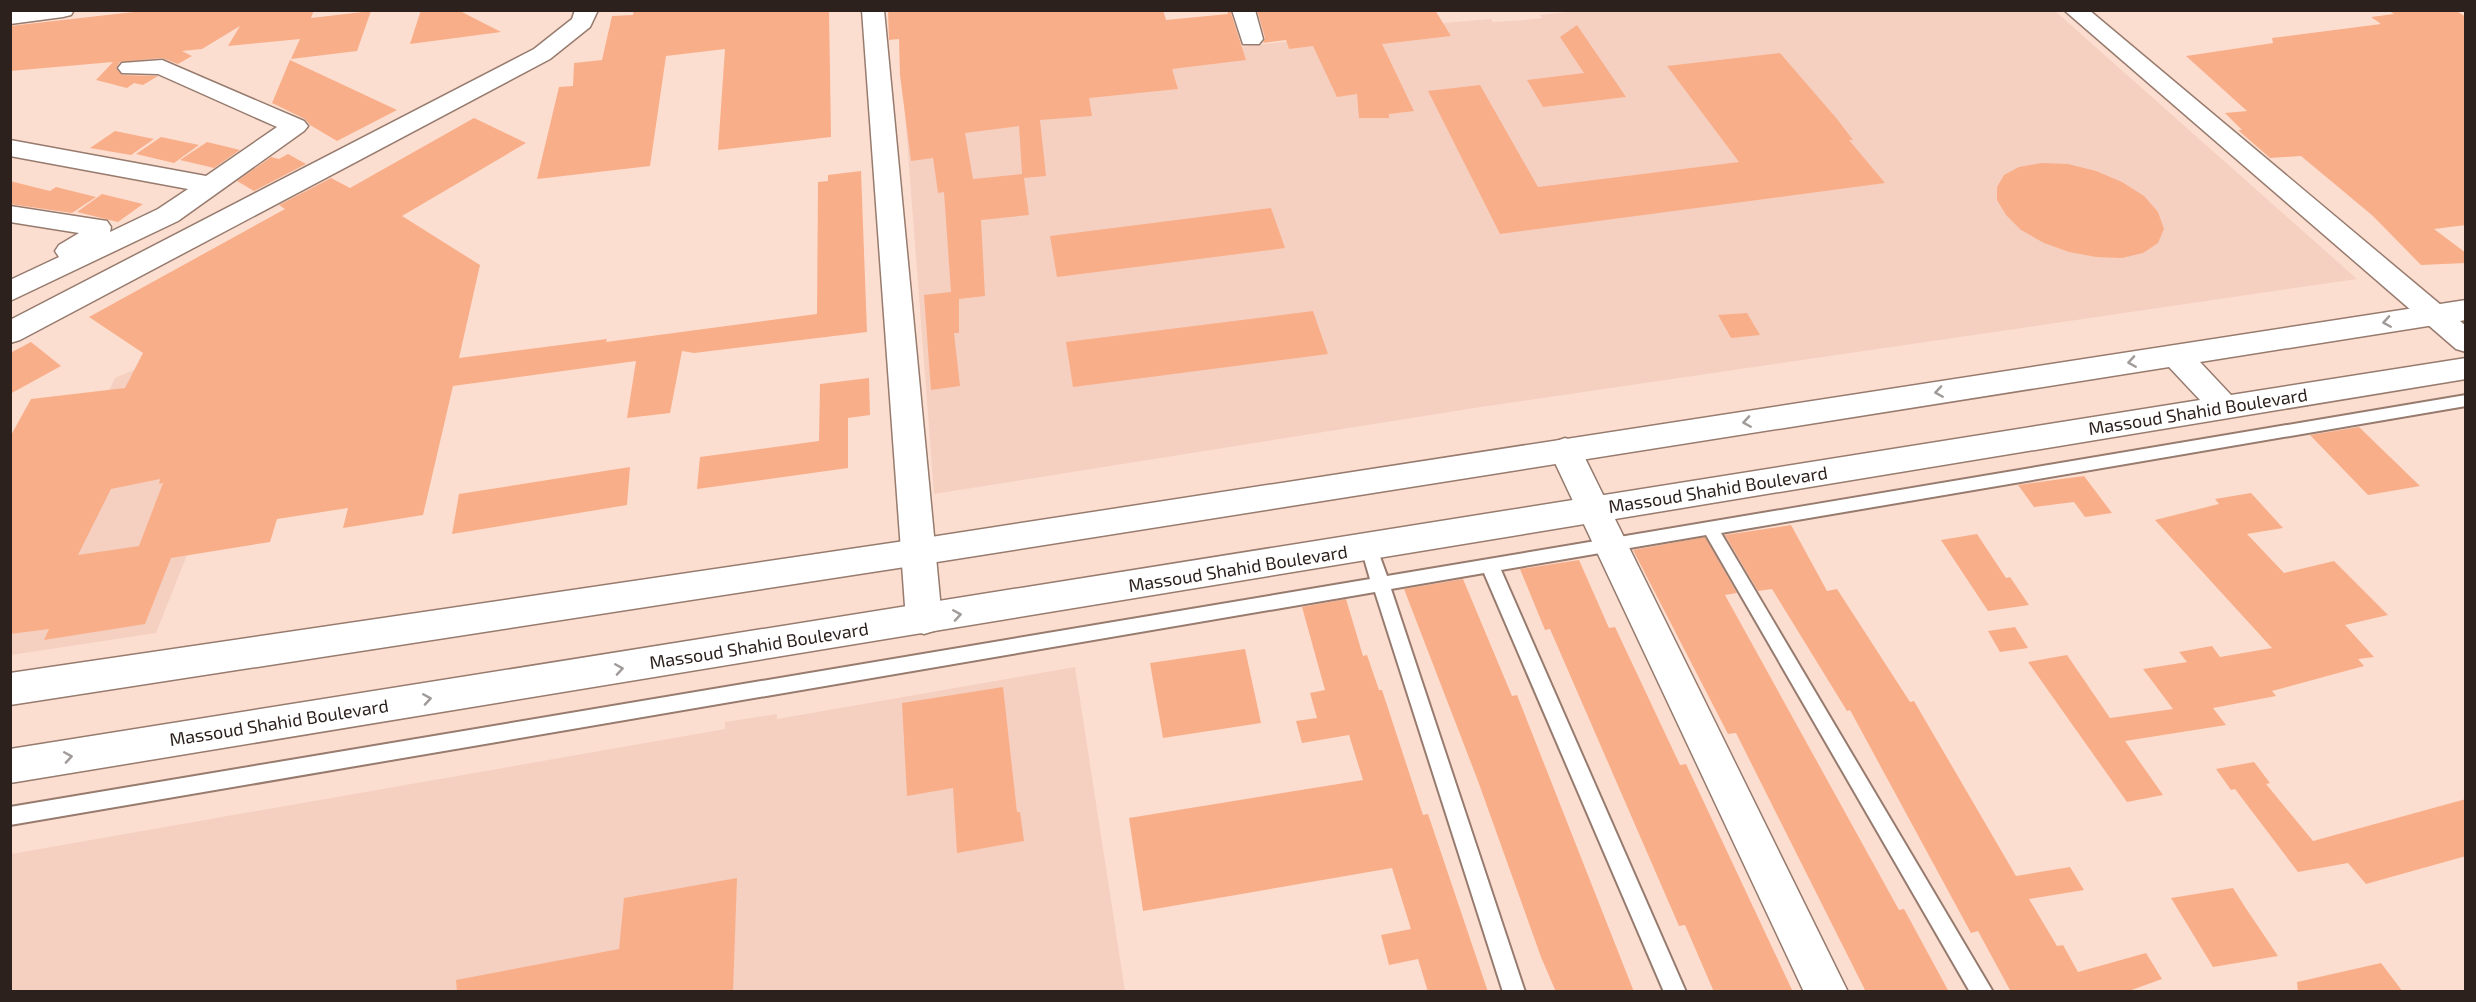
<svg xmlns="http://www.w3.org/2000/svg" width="2476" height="1002" font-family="'Exo 2',sans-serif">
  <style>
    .built { fill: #f5d0c0 }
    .building { fill: #f9ae8a; fill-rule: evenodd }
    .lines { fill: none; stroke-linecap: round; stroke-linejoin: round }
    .service-casing { stroke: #967b6e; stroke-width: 4 }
    .minor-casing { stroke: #967b6e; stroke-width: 3 }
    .primary-casing { stroke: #967b6e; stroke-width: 3 }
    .service { fill: #fff; fill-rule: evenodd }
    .minor { fill: #fff; fill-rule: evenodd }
    .primary { fill: #fff; fill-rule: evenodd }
    .oneway { stroke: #a09b99 }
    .labels { text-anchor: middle; stroke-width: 4.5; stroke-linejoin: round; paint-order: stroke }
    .street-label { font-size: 18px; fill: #2c211c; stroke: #fff }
  </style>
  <rect width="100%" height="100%" fill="#fcded0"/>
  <path class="built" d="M1576 11H2055L2357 279 1481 407 934 494 903 87 1443 23 1491 19 1493 22 1524 20 1542 18 1540 15Z
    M155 361 187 555 156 633 11 655 10 598 115 378Z
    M1075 667 1125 991 11 992V854L725 729V722L777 714V719Z"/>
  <path class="building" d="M151 10H314L311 18 371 11 357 51 291 59 300 39 228 46 240 26 202 49 182 51 192 56 178 64 162 58 120 62 116 68 122 75 158 76 143 85 134 83 127 88 96 80 113 62 10 71V26Z
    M421 10H458L501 32 410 44Z
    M634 10H829L831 137 718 150 725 49 666 56 650 166 537 179 559 87 573 86 574 63 602 60 612 16 633 15Z
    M888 10H1163L1166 20 1228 14 1227 10H1230L1246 60 1172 69 1178 89 1089 98 1092 116 1040 120 1046 176 1024 178 1029 215 981 220 985 296 959 299V333H954L960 386 931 390 924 295 951 292 944 192 938 193 933 158 911 161 900 75 899 39 889 40ZM1019 126 1022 174 973 179 965 133Z
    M1257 10H1435L1451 36 1382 44 1414 111 1389 114V118H1359L1357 94 1337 97 1313 46 1289 49 1286 40 1263 43 1265 38Z
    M2388 10H2455L2466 17V225L2434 229 2466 253V263L2421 265 2373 216 2301 156 2270 158 2238 130H2242L2225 113 2247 111 2186 56 2273 43 2272 38 2381 24 2371 17 2394 14Z
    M1577 25 1626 97 1543 107 1527 80 1584 73 1560 37Z
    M1780 53 1837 119 1853 140H1849L1885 183 1500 234 1428 91 1480 85 1538 187 1739 162 1667 66Z
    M290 60 397 110 337 141 310 125 305 119 272 103Z
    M474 118 526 143 402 216 480 265 459 358 607 339 606 342 817 314 818 182 828 181V175L861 171 867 332 694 353 682 351 670 413 627 418 636 361 453 386 423 515 343 528 348 508 277 519 270 542 171 558 145 624 44 640 49 629 10 634V437L31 399 125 388 143 353 89 317 285 209 279 205 331 178 350 188ZM160 479 159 484 163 483 139 546 78 555 111 489Z
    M115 131 154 139 131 155 90 148Z
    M161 137 199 145 174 163 136 154Z
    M207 142 240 150 214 168 180 160Z
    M288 154 306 164 254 191 237 181 271 157 279 159Z
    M2041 163 2068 164 2096 171 2122 182 2144 196 2158 212 2164 229 2158 243 2143 253 2122 258 2096 257 2069 252 2044 243 2021 230 2006 215 1997 200V187L2004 175 2019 167Z
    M10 181 50 191 56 187 96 197 72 213 10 204Z
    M102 194 143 204 118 222 77 212Z
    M1271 208 1285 248 1057 277 1050 236Z
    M1313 311 1328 354 1073 387 1066 342Z
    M1747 313 1760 335 1731 338 1718 315Z
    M31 342 61 366 10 394V353Z
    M869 378 870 415 848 418V468L697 489 700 457 819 441 820 384Z
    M2359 427 2420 486 2368 495 2310 435Z
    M630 467 627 505 452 534 459 494Z
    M2084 476 2112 513 2085 517 2074 502 2034 507 2018 485Z
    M2251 493 2283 528 2247 534 2284 573 2334 561 2388 615 2345 625 2374 657 2358 659 2364 666 2272 691 2276 696 2213 708 2226 725 2125 741 2163 795 2127 802 2028 662 2067 655 2110 718 2173 709 2143 669 2187 662 2179 652 2212 646 2220 657 2272 648 2155 520 2219 504 2215 499Z
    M1791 525 1827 591 1837 589 1910 702 1914 701 2016 876 2070 867 2084 890 2029 899 2057 946 2063 945 2078 972 2146 953 2162 979 2126 992H2011L1978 931 1971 933 1850 710 1847 711 1772 589 1758 591 1725 535Z
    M1977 534 2006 578 2010 577 2029 605 1988 611 1941 540Z
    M1705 537 1737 593 1725 595 1899 910 1904 909 1949 992H1866L1736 733 1728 734 1633 550Z
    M1579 560 1609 628 1615 627 1680 765 1686 764 1793 992H1714L1685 925 1679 926 1550 629 1545 630 1520 569Z
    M1463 579 1512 696 1517 695 1634 992H1556L1541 957 1478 781 1404 589Z
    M1346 599 1363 656 1367 655 1379 690H1382L1423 815 1428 814 1488 992H1428L1418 959 1389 965 1381 935 1411 929 1392 868 1143 911 1129 818 1363 780 1349 735 1302 743 1296 721 1317 718 1310 693 1325 690 1302 607Z
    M2015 627 2028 648 2000 652 1988 631Z
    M1245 649 1261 723 1163 738 1150 663Z
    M1003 687 1017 812H1020L1024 841 957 853 953 788 907 796 902 703Z
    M2254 762 2270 783 2266 784 2313 841 2466 799V856L2366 884 2348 863 2298 872 2235 789 2231 790 2216 769Z
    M737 878 733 992H457L456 980 619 949 624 898Z
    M2233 888 2245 907 2278 956 2213 967 2171 898Z
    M2381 963 2403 992H2298L2297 982Z"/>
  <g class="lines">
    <g class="service-casing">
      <path id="service" d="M2466 395V406L1721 533 1993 992H1970L1706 535 1501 570 1686 992H1664L1484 573 1391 589 1525 992H1503L1375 592 10 825V807L1370 579 1361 548 1363 543H1375L1387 576Z"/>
    </g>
    <g class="minor-casing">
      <path id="minor" d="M10 10H74L71 15 63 17 10 24Z
        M575 10H598L590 27 550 59 20 340 10 343V320L534 49 572 19Z
        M862 10H884L942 620 937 630 924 634 911 630 906 620Z
        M1232 10H1255L1263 39 1259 44H1243Z
        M2064 10H2089L2466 326V352L2456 349Z
        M162 60 304 121 308 126 304 131 178 221 10 301V280L59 257 55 251 59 245 79 233 10 222V206L107 221 111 227 110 232 158 209 188 189 10 156V140L206 176 277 127 158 74 122 73 118 68 122 63Z
        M1565 438 1576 442 1581 450 1848 992H1804L1549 450 1554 442Z"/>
    </g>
    <g class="primary-casing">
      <path id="primary" d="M2466 300V320L2200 362 2231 395 2466 358V379L10 783V749L2200 400 2169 367 918 565 10 705V673L918 539Z"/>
    </g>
    <use href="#service" class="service"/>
    <use href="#minor" class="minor"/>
    <use href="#primary" class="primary"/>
  </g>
  <defs><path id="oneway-chevron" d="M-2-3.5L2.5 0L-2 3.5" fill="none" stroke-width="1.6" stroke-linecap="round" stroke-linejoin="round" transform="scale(1.5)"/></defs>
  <g class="oneway">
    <use href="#oneway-chevron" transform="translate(2387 322) rotate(171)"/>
    <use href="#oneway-chevron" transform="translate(2132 362) rotate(171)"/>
    <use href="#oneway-chevron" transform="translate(1939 392) rotate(171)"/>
    <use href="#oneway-chevron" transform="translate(1747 422) rotate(171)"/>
    <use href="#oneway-chevron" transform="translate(957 615) rotate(-9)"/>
    <use href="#oneway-chevron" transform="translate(619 669) rotate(-9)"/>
    <use href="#oneway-chevron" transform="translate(427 699) rotate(-9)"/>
    <use href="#oneway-chevron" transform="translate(68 757) rotate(-9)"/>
  </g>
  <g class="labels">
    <g class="street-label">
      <text transform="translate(2198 412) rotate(-9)" y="6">Massoud Shahid Boulevard</text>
      <text transform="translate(1718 490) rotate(-9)" y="6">Massoud Shahid Boulevard</text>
      <text transform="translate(1238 569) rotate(-9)" y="6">Massoud Shahid Boulevard</text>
      <text transform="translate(759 646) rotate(-9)" y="6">Massoud Shahid Boulevard</text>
      <text transform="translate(279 723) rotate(-9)" y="6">Massoud Shahid Boulevard</text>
    </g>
  </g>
  <rect width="2476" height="1002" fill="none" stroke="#2c211c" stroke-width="24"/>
</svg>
